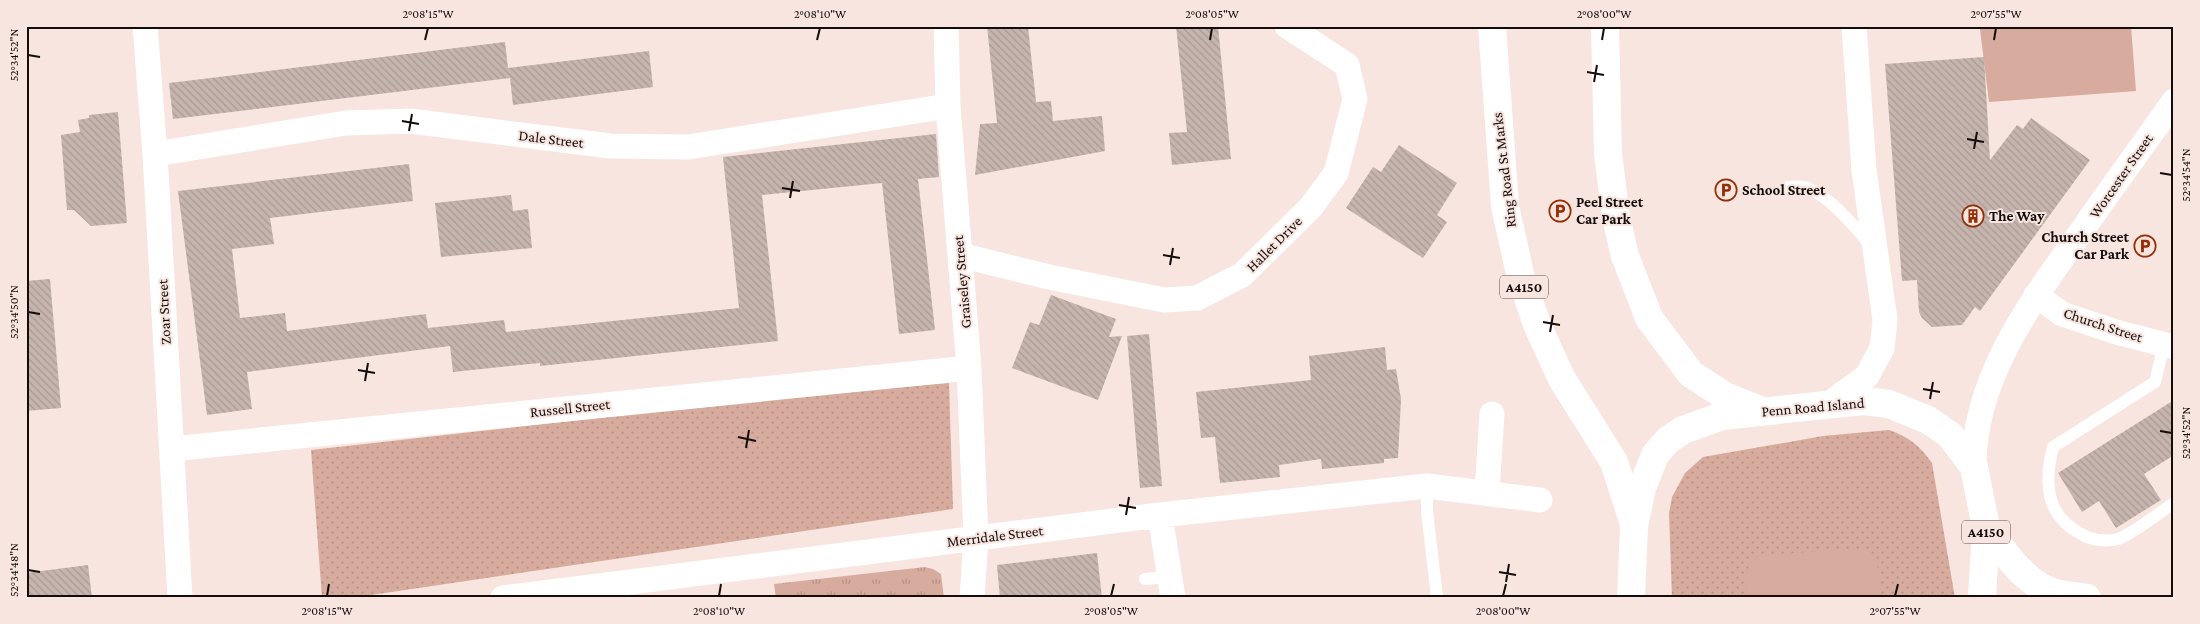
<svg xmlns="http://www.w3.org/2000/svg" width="2200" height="624" font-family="'Crimson Pro',serif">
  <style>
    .grass { fill: url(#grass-tufts) }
    .park { fill: url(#park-dots) }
    .pitch { fill: #d7ab9d }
    .building { fill: url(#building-back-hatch) }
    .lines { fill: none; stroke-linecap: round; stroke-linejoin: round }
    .lane { stroke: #fff; stroke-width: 12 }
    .street { stroke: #fff; stroke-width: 25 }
    .highway { stroke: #fff; stroke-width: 28 }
    .ticks { fill: none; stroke: #130d0b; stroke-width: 2 }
    .labels { text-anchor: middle; stroke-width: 4; stroke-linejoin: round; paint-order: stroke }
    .shield { fill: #f8e5df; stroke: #584e4b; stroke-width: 1 }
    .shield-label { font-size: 14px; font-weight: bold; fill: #130d0b }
    .street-label { font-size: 15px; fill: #130d0b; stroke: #f8e5df }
    .poi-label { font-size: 15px; font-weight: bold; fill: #130d0b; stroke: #f8e5df; text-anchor: start }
    .neatline { fill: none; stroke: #130d0b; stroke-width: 2 }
    .ticks-label { font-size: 12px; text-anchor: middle; fill: #130d0b }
  </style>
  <defs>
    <pattern id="grass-tufts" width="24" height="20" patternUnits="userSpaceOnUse" patternTransform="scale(1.25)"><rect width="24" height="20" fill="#d7ab9d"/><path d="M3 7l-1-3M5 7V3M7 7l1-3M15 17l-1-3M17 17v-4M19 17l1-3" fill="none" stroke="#b89286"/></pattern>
    <pattern id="park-dots" width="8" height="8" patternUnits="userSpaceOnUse" patternTransform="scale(1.25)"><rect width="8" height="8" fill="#d7ab9d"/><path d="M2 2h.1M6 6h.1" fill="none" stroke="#b89286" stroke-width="1.8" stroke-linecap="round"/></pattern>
    <pattern id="building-back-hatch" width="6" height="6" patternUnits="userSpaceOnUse" patternTransform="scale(1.25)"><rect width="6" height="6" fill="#c6b4ae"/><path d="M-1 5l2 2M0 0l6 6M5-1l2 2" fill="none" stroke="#a99a94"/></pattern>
  </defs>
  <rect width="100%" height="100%" fill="#f8e5df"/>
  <path class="grass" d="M925 567 933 569 941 574 944 598H776L774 584Z"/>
  <path class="park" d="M949 383 953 509 351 598H322L311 450 786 397Z
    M1889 430C1909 437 1920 446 1932 463L1955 598H1672L1669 513 1672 497 1685 473 1703 457 1823 436Z"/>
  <path class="pitch" d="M2020 26H2131L2136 91 1989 102 1980 29Z
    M1856 549 1871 552 1877 561 1881 598H1748C1745 581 1744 563 1761 555Z"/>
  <path class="building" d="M987 26H1028L1036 102 1051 101 1053 121 1102 116 1105 151 975 175 980 124 997 123Z
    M1176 26H1218L1231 159 1172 165 1169 133 1187 132Z
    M505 42 508 68 649 51 653 87 513 105 510 78 173 119 169 83Z
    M1984 57 1990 160 2017 125 2023 129 2031 118 2090 160 1980 311 1975 307 1962 325 1932 327 1922 318 1919 312 1917 280 1902 281 1885 64Z
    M118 112 127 223 91 226 74 210H67L61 135 80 132 78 120 89 118V115Z
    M936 134 939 177 918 179 935 330 899 334 882 183 762 195 778 341 540 366V363L453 372 450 346 247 372 252 409 207 415 178 191 409 164 413 201 270 218 274 244 232 249 240 318 285 313 287 331 426 314 428 328 504 320 506 332 739 308 723 157Z
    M1399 145 1457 183 1437 215 1447 222 1423 258 1346 208 1373 167 1381 172Z
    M511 195 513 211 528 209 532 248 441 257 435 203Z
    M50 279 61 408 26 411V281Z
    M1051 295 1116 319 1109 337 1122 336 1098 400 1012 368 1030 322 1039 325Z
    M1149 334 1162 486 1140 488 1127 336Z
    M1385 347 1387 370 1396 369 1401 399 1398 458 1384 459V463L1322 469 1321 459 1279 465 1280 477 1220 483 1215 437 1201 438 1196 392 1311 380 1309 356Z
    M2174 400V455L2144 474 2161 500 2116 528 2099 501 2082 512 2058 473Z
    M1097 553 1102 598H1000L997 565Z
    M88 565 92 598H26V573Z"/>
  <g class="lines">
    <path class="lane" d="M1788 187C1793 187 1798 186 1803 187 1823 189 1859 230 1870 246
      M2164 345 2155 382 2053 447C2044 482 2045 515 2081 534 2091 540 2106 542 2118 539 2133 534 2160 512 2174 503
      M1427 486V511L1437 598
      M1145 579 1169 577"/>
    <path class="street" d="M145 26 155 154 180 598
      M946 26 948 106 969 368 976 538 972 598
      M155 154 346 123 410 121 610 146 688 147 948 106
      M960 255 1049 277 1164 300 1197 298 1242 275 1311 207 1336 173 1355 99 1347 65 1287 26
      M2036 295 2062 314 2116 332 2174 347
      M1830 403 1867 376 1882 348 1885 320 1864 170 1854 26
      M172 449 969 368
      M1974 467C1973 377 2034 298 2083 229 2113 186 2144 144 2174 101
      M1487 492 1492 414
      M1160 515 1173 598
      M503 598 1160 515 1427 486 1540 500"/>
    <path class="highway" d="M1492 26 1505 206 1521 278 1538 327 1562 379 1614 462 1634 524
      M1605 26 1608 154 1616 217 1625 256 1649 318 1691 374 1725 396 1760 410
      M1986 528C2004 551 2025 585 2056 593 2066 596 2077 596 2087 598
      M1631 598 1634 526 1642 488 1655 455 1668 440 1683 430 1722 416 1863 401 1889 404 1928 420 1950 435 1974 467 1986 528 1982 598"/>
  </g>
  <path class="ticks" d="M425 40 428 28M817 40 820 28M1210 40 1212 28M1602 40 1604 28M1994 40 1996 28M28 55 40 57M1587 72 1604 75M1594 82 1597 65M402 121 419 124M409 131 412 114M1967 139 1984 142M1974 149 1977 132M2160 173 2172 175M782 188 800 191M790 198 793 181M1163 255 1180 258M1170 265 1173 248M28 312 40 314M1543 322 1560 325M1550 332 1553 315M358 370 375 373M365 381 368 363M1923 389 1940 392M1930 399 1933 382M2160 431 2172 433M738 437 756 441M746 448 749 430M1119 505 1136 508M1126 515 1129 497M28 570 40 572M1499 572 1516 575M1506 582 1509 564M327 596 329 584M719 596 721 584M1111 596 1114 584M1503 596 1506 584M1895 596 1898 584"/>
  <defs>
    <g id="parking-ring" transform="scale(1.125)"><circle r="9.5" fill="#f8e5df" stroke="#942e04" stroke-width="1.5"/><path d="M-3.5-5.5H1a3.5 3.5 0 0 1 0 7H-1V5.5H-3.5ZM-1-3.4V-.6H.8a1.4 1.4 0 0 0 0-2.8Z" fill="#942e04"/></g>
    <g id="building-ring" transform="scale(1.125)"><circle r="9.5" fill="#f8e5df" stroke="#942e04" stroke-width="1.5"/><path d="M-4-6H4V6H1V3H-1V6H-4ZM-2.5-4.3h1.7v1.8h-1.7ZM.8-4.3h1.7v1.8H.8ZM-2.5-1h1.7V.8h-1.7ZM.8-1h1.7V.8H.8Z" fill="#942e04"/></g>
  </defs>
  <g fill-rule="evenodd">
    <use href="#parking-ring" x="1726" y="190"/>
    <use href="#parking-ring" x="1560" y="211"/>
    <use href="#building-ring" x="1973" y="216"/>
    <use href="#parking-ring" x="2145" y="246"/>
  </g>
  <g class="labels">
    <g class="shield">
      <rect x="1500" y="275.5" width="48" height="23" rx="4"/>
      <rect x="1962" y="520.5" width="48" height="23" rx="4"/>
    </g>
    <g class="shield-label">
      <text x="1524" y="292">A4150</text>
      <text x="1986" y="537">A4150</text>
    </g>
    <g class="street-label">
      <text transform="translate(551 139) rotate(7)" y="5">Dale Street</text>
      <text transform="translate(1504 170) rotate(-97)" y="5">Ring Road St Marks</text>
      <text transform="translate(2121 176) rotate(-55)" y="5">Worcester Street</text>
      <text transform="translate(1274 244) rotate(-45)" y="5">Hallet Drive</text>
      <text transform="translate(962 282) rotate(-95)" y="5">Graiseley Street</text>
      <text transform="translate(164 312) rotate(-93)" y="5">Zoar Street</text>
      <text transform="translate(2103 325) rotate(18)" y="5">Church Street</text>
      <text transform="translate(1813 407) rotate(-5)" y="5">Penn Road Island</text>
      <text transform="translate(570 408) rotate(-6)" y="5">Russell Street</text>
      <text transform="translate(995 536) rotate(-7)" y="5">Merridale Street</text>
    </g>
    <g class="poi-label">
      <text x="1742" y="195">School Street</text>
      <text x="1576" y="207">Peel Street<tspan x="1576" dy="17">Car Park</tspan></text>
      <text x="1989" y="221">The Way</text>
      <text x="2129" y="242" text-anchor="end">Church Street<tspan x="2129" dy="17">Car Park</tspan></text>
    </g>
  </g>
  <rect width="2200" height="624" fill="none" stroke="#f8e5df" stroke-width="55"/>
  <rect x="28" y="28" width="2144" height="568" class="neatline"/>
  <g class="ticks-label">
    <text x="428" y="18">2°08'15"W</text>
    <text x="820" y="18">2°08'10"W</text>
    <text x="1212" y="18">2°08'05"W</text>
    <text x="1604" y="18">2°08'00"W</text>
    <text x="1996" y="18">2°07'55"W</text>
    <text transform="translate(14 55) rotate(-90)" y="4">52°34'52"N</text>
    <text transform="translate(2186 175) rotate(-90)" y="4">52°34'54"N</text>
    <text transform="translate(14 312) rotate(-90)" y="4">52°34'50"N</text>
    <text transform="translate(2186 433) rotate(-90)" y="4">52°34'52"N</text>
    <text transform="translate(14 570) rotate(-90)" y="4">52°34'48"N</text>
    <text x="327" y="615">2°08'15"W</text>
    <text x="719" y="615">2°08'10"W</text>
    <text x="1111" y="615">2°08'05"W</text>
    <text x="1503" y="615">2°08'00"W</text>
    <text x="1895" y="615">2°07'55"W</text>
  </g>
</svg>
